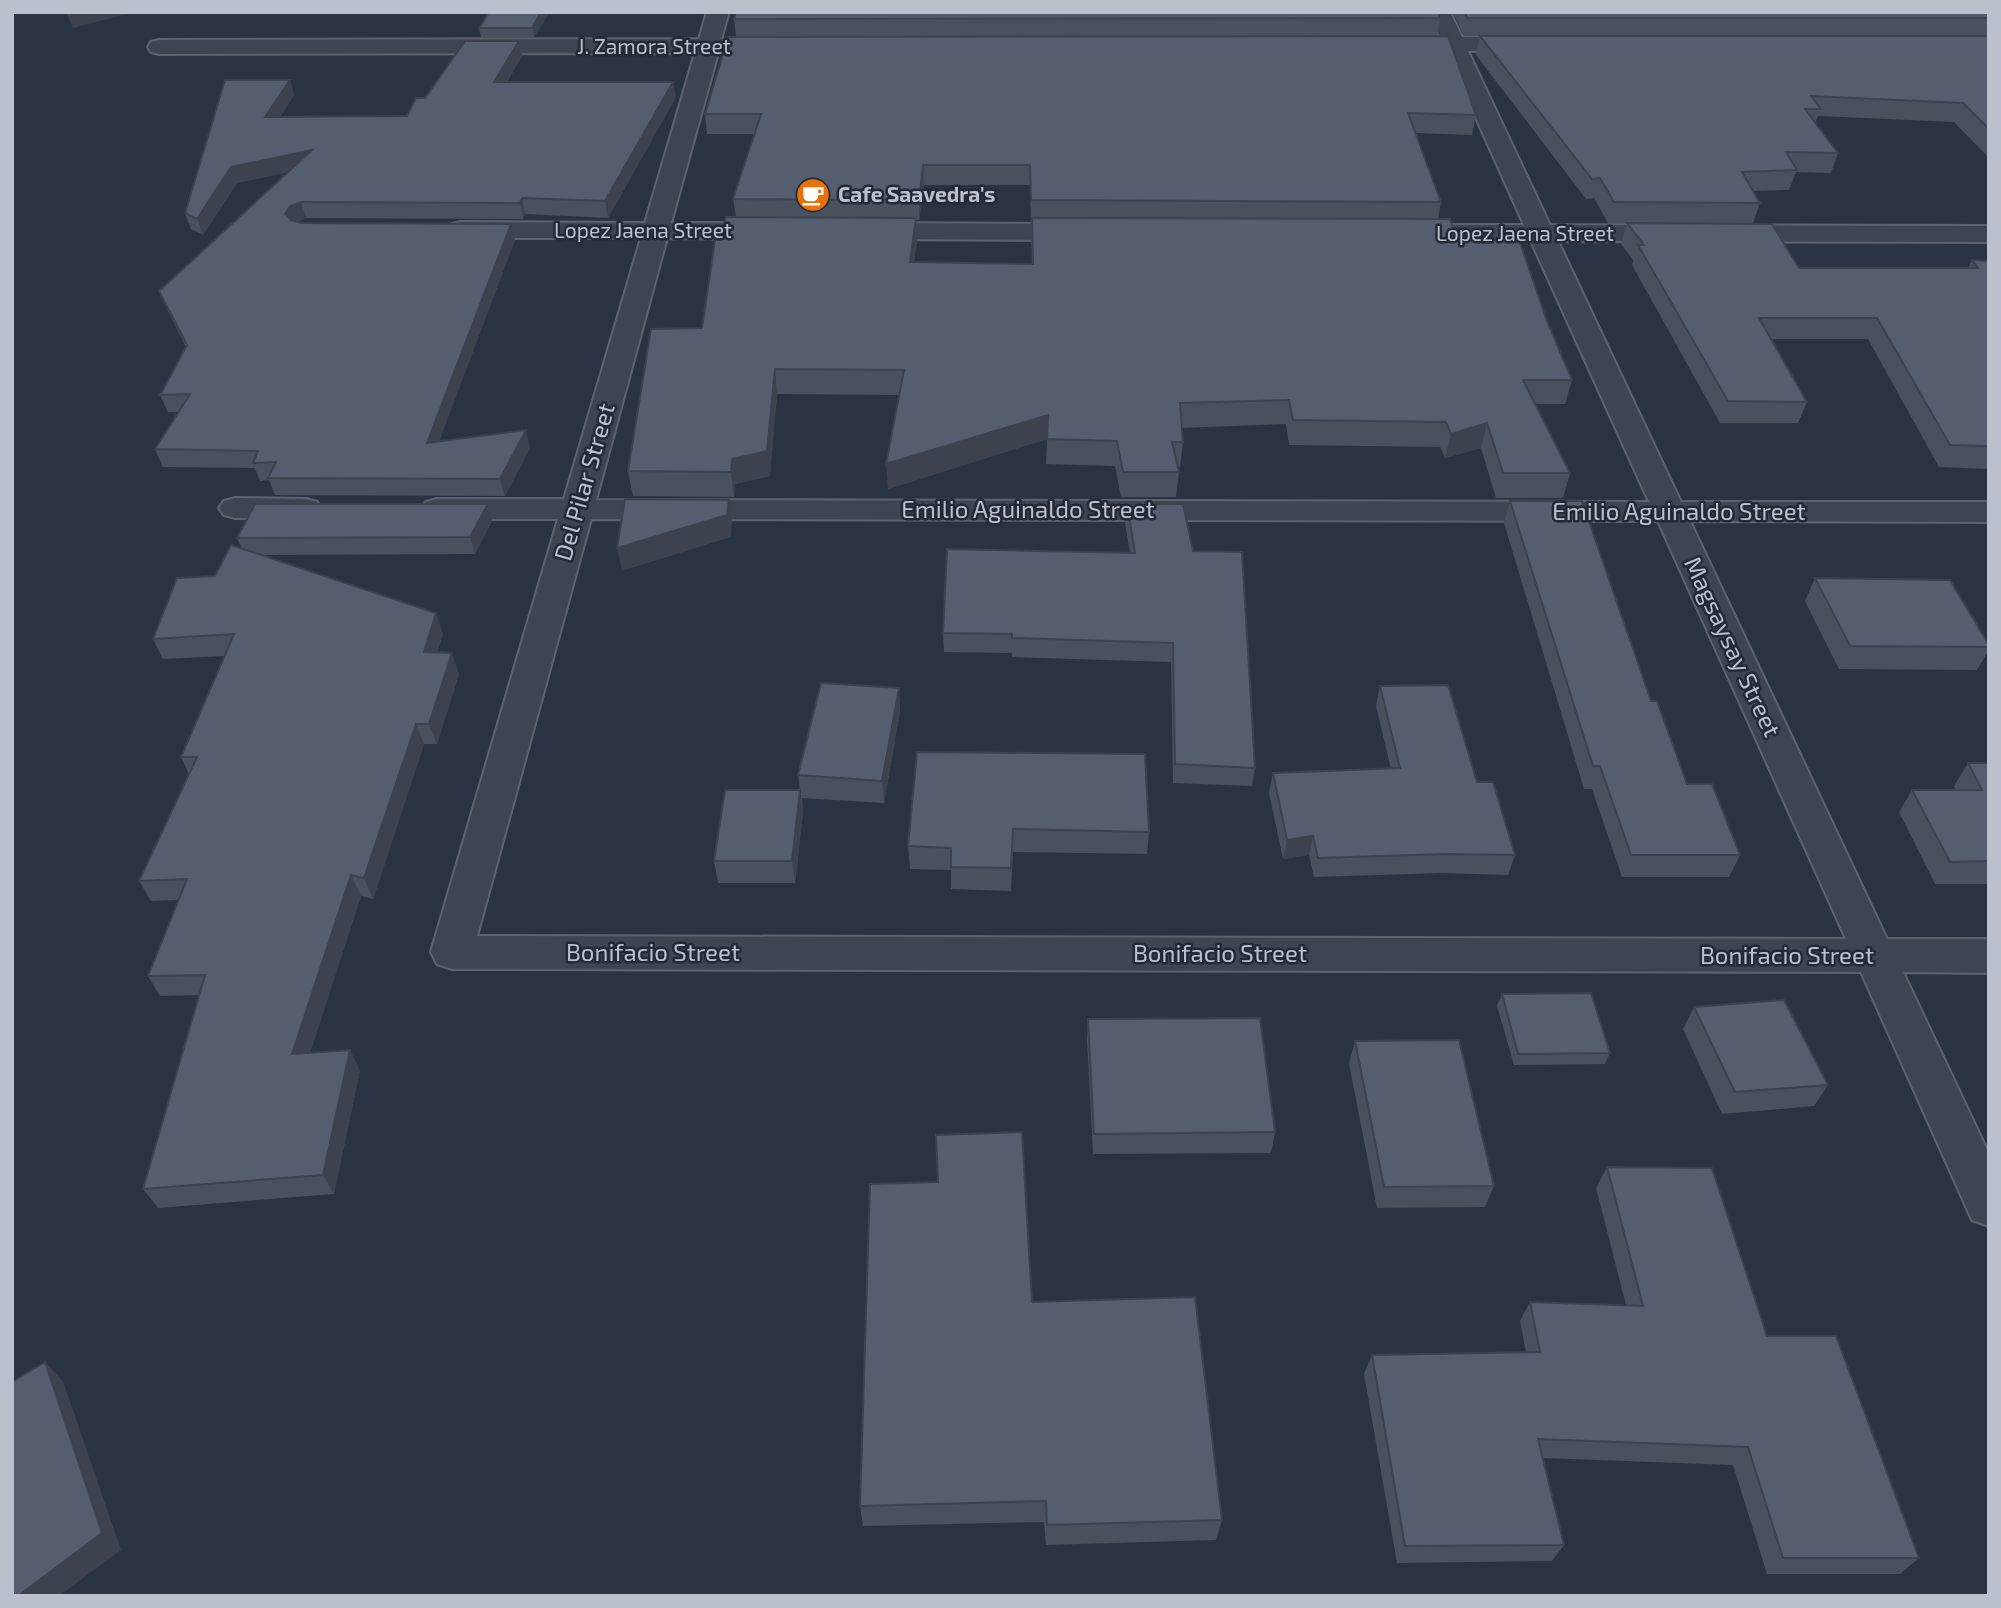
<svg xmlns="http://www.w3.org/2000/svg" width="2001" height="1608" font-family="'Exo 2',sans-serif">
  <style>
    .lines { fill: none; stroke-linecap: round; stroke-linejoin: round }
    .minor-casing { stroke: #5c636f; stroke-width: 4 }
    .minor { fill: #3e4552; fill-rule: evenodd }
    .wall { fill: #49515f; fill-rule: evenodd }
    .shaded-wall { fill: #3c424e }
    .building { fill: #555e6f; stroke: #3c424e; stroke-width: 2 }
    .labels { text-anchor: middle; stroke-width: 5; stroke-linejoin: round; paint-order: stroke }
    .far-street-label { font-size: 21px; fill: #bbc1cc; stroke: #232a37 }
    .far-poi-label { font-size: 21px; font-weight: bold; fill: #bbc1cc; stroke: #232a37; text-anchor: start }
    .street-label { font-size: 24px; fill: #bbc1cc; stroke: #232a37 }
  </style>
  <rect width="100%" height="100%" fill="#2a3342"/>
  <g class="lines">
    <g class="minor-casing">
      <path id="minor" d="M707 12H729L721 39 739 41 742 46 739 51 718 53 671 223H776L785 225 789 231 785 237 776 239 667 238 596 500 1649 502 1531 241H1403L1394 239 1390 233 1394 227 1403 225H1524L1446 51H1397L1389 49 1386 44 1389 39 1440 37 1429 12H1450L1462 37H1529L1537 39 1540 44 1537 49 1529 51H1468L1550 225 1989 226V242L1558 241 1681 502H1989V522L1690 521 1887 939H1989V973L1903 972 1989 1154V1226L1972 1220 1861 972 452 969 437 964 431 952 558 519H437L426 516 421 509 426 502 437 499H564L641 238H461L452 236 448 230 452 224 461 222 645 223 695 53 159 54 151 52 148 47 151 42 159 40 699 39ZM591 519 1658 521 1846 939 477 936Z
        M864 223 1084 224 1093 226 1097 232 1093 238 1084 240 864 239 855 237 851 231 855 225Z
        M235 498 306 499 317 502 322 509 317 516 306 519 235 518 224 515 219 508 224 501Z"/>
    </g>
    <use href="#minor" class="minor"/>
  </g>
  <path class="wall" d="M489 12H548L549 13 534 37H481L479 28Z
    M1453 12H1989V158L1954 122 1818 116 1815 123 1838 153 1831 173 1796 172 1789 190 1753 191 1760 203 1753 223H1608L1594 198 1586 199 1476 55 1480 36H1464Z
    M1440 18 1437 36 1476 115 1472 135 1415 133 1441 202 1438 219 1457 239 1547 321 1572 380 1565 404H1536L1570 473 1563 498H1496L1481 448 1445 458 1440 447 1289 445 1286 424 1182 428 1183 442 1180 467H1177L1179 472 1176 497H1121L1115 466 1046 464 1047 439 888 489 899 395 777 394 770 476 735 484 734 497 633 496 628 471 702 328 719 240 736 217 733 199 754 134H707L705 114 736 37 734 19ZM924 185H1030L1032 264 914 262 917 241 916 220H919Z
    M519 41 522 56 507 82 676 97 608 218 525 214 523 219 306 218 296 222 301 223 515 240 439 441 530 448 505 496 275 495 269 480 260 481 255 468 163 467 155 449 179 412H168L160 395 186 347 166 307 159 291 288 172 237 183 203 235 191 229 185 213 290 80 294 95 280 117 407 116 425 98Z
    M1627 223 1799 268H1968L1972 260 1989 261V469L1939 467 1868 339H1771L1807 402 1798 423H1720L1632 265 1633 260 1621 244Z
    M1510 501 1651 701 1687 784 1740 855 1729 877H1622L1592 789H1584L1504 523Z
    M488 504 492 521 475 554 260 555 443 634 437 652 459 674 437 744H424L373 899 361 896 310 1053 360 1070 334 1194 158 1208 143 1189 200 995 160 996 148 976 178 900 151 901 139 881 189 774 181 757 225 656 163 659 153 639 242 549 237 538Z
    M1127 504 1193 551 1255 768 1252 786 1173 783 1171 662 1012 657V653L944 652 943 633 1130 553 1125 523Z
    M1815 578 1989 645V650L1977 670 1839 669 1805 601Z
    M1380 686 1477 782 1515 855 1508 875 1442 873 1314 877 1309 855 1283 859 1269 793 1273 773 1391 769 1376 706Z
    M899 688 900 711 884 803 802 798 803 812 795 883H718L714 861 800 790 798 775Z
    M917 752 1149 832 1147 854 1013 852 1011 891 951 889V870L910 869 908 846Z
    M1968 763H1989V884H1935L1899 812 1912 790H1956L1954 786Z
    M1502 994 1610 1053 1605 1064 1514 1065 1497 1006Z
    M1694 1007 1828 1085 1814 1106 1722 1114 1683 1029Z
    M1088 1019 1275 1132 1271 1153 1093 1154 1087 1040Z
    M1355 1041 1494 1186 1485 1207 1377 1208 1349 1063Z
    M1607 1167 1767 1336 1919 1558 1900 1574H1767L1733 1465 1543 1458 1564 1545 1552 1561 1397 1563 1364 1374 1372 1355 1526 1352 1520 1321 1530 1302 1626 1305 1596 1188Z
    M1032 1302 1222 1520 1216 1540 1046 1545 1044 1522 863 1526 860 1506Z"/>
  <path class="shaded-wall" d="M66 12H135L73 28Z
    M541 12 549 13 534 37 532 28Z
    M519 41 522 56 497 97 494 82Z
    M290 80 294 95 270 132 265 117Z
    M673 82 676 97 608 218 605 201Z
    M312 150 317 166 237 183 203 235 197 219 231 167Z
    M923 165 924 185 919 220V200Z
    M522 198 525 214 523 219 520 203Z
    M301 202 306 218 295 222 291 231 285 214 290 206Z
    M916 218 917 241 911 286 910 262Z
    M511 224 515 240 432 460 427 443Z
    M775 369 777 394 770 476 735 484 734 497 731 472 732 459Z
    M1048 415 1047 439 888 489 886 464Z
    M1487 423 1481 448 1445 458 1451 434Z
    M526 430 530 448 505 496 500 479Z
    M729 500 732 522 731 537 622 571 617 548Z
    M488 504 492 521 475 554 470 537Z
    M436 613 443 634 431 673 424 652Z
    M452 653 459 674 437 744 429 724Z
    M899 688 900 711 884 803 882 781Z
    M416 724 424 744 373 899 364 878Z
    M800 790 803 812 795 883 792 861Z
    M1313 836 1309 855 1283 859 1287 840Z
    M351 875 361 896 303 1074 292 1054Z
    M350 1050 360 1070 334 1194 323 1175Z
    M45 1362 63 1381 121 1550 59 1596H18Z"/>
  <path class="building" d="M489 12H541L532 28H479Z
    M736 12H1438L1440 18 734 19Z
    M1465 12H1989V18H1467Z
    M1448 36 1476 115 1408 113 1441 202 1031 200 1030 165H923L919 200 733 199 761 114H705L728 37Z
    M1480 36H1989V129L1963 103 1811 96 1821 109H1805L1838 153 1786 152 1797 170 1742 172 1760 203 1614 202 1600 178 1592 179Z
    M465 41H519L494 82H673L605 201 522 198 520 203 301 202 290 206 285 214 291 220 301 223 511 224 427 443 526 430 500 479 268 478 276 462 253 463 258 451 155 449 190 394 160 395 187 345 159 291 312 150 231 167 197 219 185 213 225 80H290L265 117 407 116 416 98H425Z
    M726 217 916 218 910 262 1033 264 1032 218 1450 219 1457 239 1519 240 1547 321 1572 380H1523L1570 473H1503L1487 423 1451 434 1446 422 1293 420 1289 400 1180 403 1183 442H1172L1179 472H1123L1117 441 1047 439 1048 415 886 464 904 370 775 369 767 451 732 459 731 472 628 471 651 329 702 328 715 240H719Z
    M1627 223 1772 224 1799 268H1978L1972 260 1989 261V446L1950 445 1877 318H1759L1807 402 1728 401 1638 245H1644Z
    M625 499 729 500 727 515 617 548Z
    M1510 501H1582L1651 701H1657L1687 784H1712L1740 855H1631L1600 766H1593Z
    M255 504H488L470 537 237 538Z
    M1127 504H1183L1193 551 1242 552 1255 768 1175 764 1173 643 1012 638V634L943 633 947 549 1135 553Z
    M231 545 436 613 424 652 452 653 429 724H416L364 878 351 875 292 1054 350 1050 323 1175 143 1189 205 975 148 976 187 879 139 881 197 757H181L234 634 153 639 177 578 215 576Z
    M1815 578 1950 580 1989 645V647L1850 646Z
    M821 683 899 688 882 781 798 775Z
    M1448 685 1477 782H1493L1515 855 1447 854 1318 858 1313 836 1287 840 1273 773 1400 768 1380 686Z
    M917 752 1145 754 1149 832 1013 829 1011 868 951 867V848L908 846Z
    M1968 763H1989V861L1950 862 1912 790H1982Z
    M725 790H800L792 861H714Z
    M1591 993 1610 1053 1518 1054 1502 994Z
    M1784 1000 1828 1085 1735 1092 1694 1007Z
    M1260 1018 1275 1132 1094 1134 1088 1019Z
    M1459 1040 1494 1186 1384 1187 1355 1041Z
    M1022 1132 1032 1302 1195 1297 1222 1520 1047 1525 1046 1501 860 1506 870 1184 938 1182 936 1135Z
    M1607 1167 1712 1168 1767 1336H1836L1919 1558H1783L1748 1447 1538 1439 1564 1545 1405 1546 1372 1355 1540 1352 1530 1302 1643 1306Z
    M45 1362 102 1533 18 1596H12V1382Z"/>
  <defs>
    <g id="cafe-disc" transform="scale(1.75)"><circle r="9.5" fill="#e8710a" stroke="#232a37"/><path d="M-5.5-4.5H6V0H3Q3 3.5 0 3.5H-2.5Q-5.5 3.5-5.5 0ZM3-3.2v2h1.7v-2ZM-6 4.5H4V6H-6Z" fill="#fff"/></g>
  </defs>
  <g fill-rule="evenodd">
    <use href="#cafe-disc" x="813" y="195"/>
  </g>
  <g class="labels">
    <g class="far-street-label">
      <text x="654" y="54">J. Zamora Street</text>
      <text x="643" y="238">Lopez Jaena Street</text>
      <text x="1525" y="241">Lopez Jaena Street</text>
    </g>
    <g class="far-poi-label">
      <text x="838" y="202">Cafe Saavedra's</text>
    </g>
    <g class="street-label">
      <text transform="translate(585 482) rotate(-74)" y="8">Del Pilar Street</text>
      <text x="1028" y="518">Emilio Aguinaldo Street</text>
      <text x="1679" y="520">Emilio Aguinaldo Street</text>
      <text transform="translate(1732 647) rotate(65)" y="8">Magsaysay Street</text>
      <text x="653" y="961">Bonifacio Street</text>
      <text x="1220" y="962">Bonifacio Street</text>
      <text x="1787" y="964">Bonifacio Street</text>
    </g>
  </g>
  <rect width="2001" height="1608" fill="none" stroke="#bbc1cc" stroke-width="28"/>
</svg>
